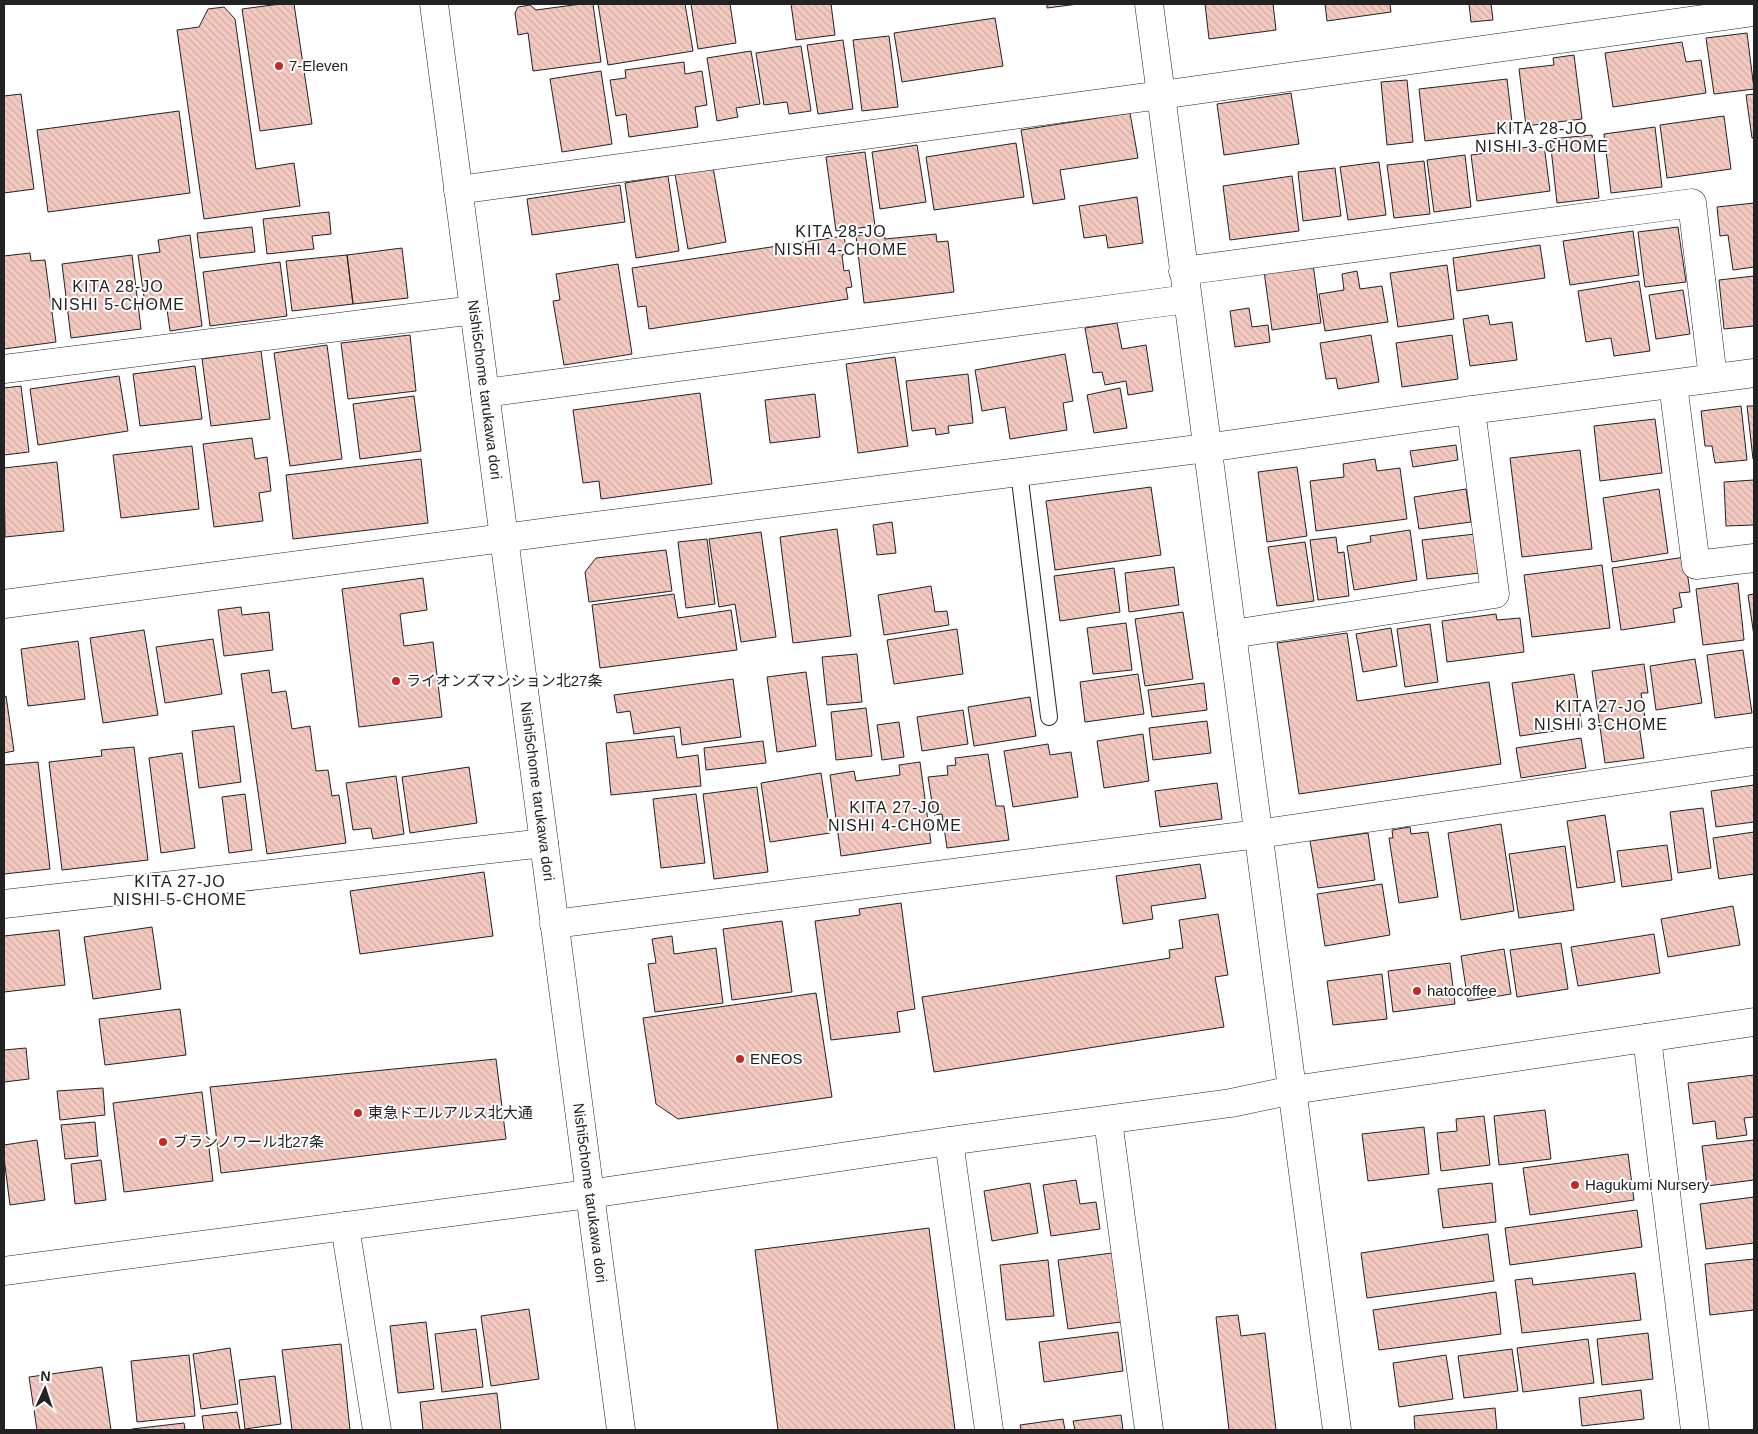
<svg xmlns="http://www.w3.org/2000/svg" width="1758" height="1434" font-family="Helvetica,'Noto Sans JP',sans-serif">
  <style>
    .building { fill: url(#building-back-hatch); stroke: #222 }
    .lines { fill: none; stroke-linecap: round; stroke-linejoin: round }
    .service-casing { stroke: #222; stroke-width: 18 }
    .minor-casing { stroke: #222; stroke-width: 29 }
    .tertiary-casing { stroke: #222; stroke-width: 29 }
    .service { stroke: #fff; stroke-width: 16 }
    .minor { stroke: #fff; stroke-width: 28 }
    .tertiary { stroke: #fff; stroke-width: 28 }
    .poi-dot { fill: #c62828; stroke: #fff; stroke-width: 2 }
    .labels { text-anchor: middle; stroke-width: 4; stroke-linejoin: round; paint-order: stroke }
    .poi-label { font-size: 15px; fill: #222; stroke: #fff; text-anchor: start }
    .street-label { font-size: 15px; fill: #222; stroke: #fff }
    .neighbourhood-label { font-size: 16px; letter-spacing: 1px; fill: #222; stroke: #fff }
  </style>
  <defs>
    <pattern id="building-back-hatch" width="6" height="6" patternUnits="userSpaceOnUse" patternTransform="scale(1.25)"><rect width="6" height="6" fill="#f3c9c0"/><path d="M-1 5l2 2M0 0l6 6M5-1l2 2" fill="none" stroke="#d0aca5"/></pattern>
  </defs>
  <rect width="100%" height="100%" fill="#fff"/>
  <path class="building" d="M280 4H294L312 124 260 131 242 9Z
    M581 4H593L601 62 533 71 528 33 518 35 515 13 518 7 530 5 536 10Z
    M598 4H685L693 51 608 65Z
    M691 4H730L736 43 698 49Z
    M791 4H831L835 35 796 40Z
    M1047 4H1078L1047 8Z
    M1205 4H1273L1276 30 1209 39Z
    M1325 4H1390L1391 12 1327 21Z
    M1469 4H1491L1493 20 1471 22Z
    M224 7 235 19 256 169 294 163 300 206 204 219 177 30 199 27 208 9Z
    M995 18 1003 66 902 82 894 33Z
    M1747 33 1754 89 1714 94 1706 38Z
    M889 36 898 107 862 111 853 40Z
    M843 40 853 109 818 114 807 45Z
    M1682 42 1686 62 1701 60 1706 93 1613 107 1605 53Z
    M801 46 811 111 789 114 787 102 764 105 756 53Z
    M751 51 760 104 736 108 738 117 717 121 707 58Z
    M1574 55 1582 119 1526 126 1519 69 1554 65 1553 58Z
    M684 62 685 74 702 71 707 105 695 107 698 127 629 137 626 114 616 116 610 80 626 78 625 70Z
    M601 71 612 144 562 152 550 79Z
    M1507 79 1513 131 1425 141 1419 89Z
    M1407 80 1413 142 1387 145 1381 82Z
    M1291 93 1299 144 1224 155 1217 104Z
    M21 94 34 189 4 193V96Z
    M1754 94V138H1752L1746 95Z
    M179 111 190 193 48 212 37 130Z
    M1130 113 1138 158 1060 170 1065 199 1033 204 1021 130Z
    M1724 116 1731 169 1667 178 1660 125Z
    M1655 127 1662 187 1611 193 1604 134Z
    M1592 135 1599 198 1557 203 1550 139Z
    M1016 143 1024 197 934 210 926 157Z
    M917 145 926 202 880 209 872 152Z
    M1544 145 1550 191 1477 201 1471 155Z
    M865 152 875 226 836 231 826 157Z
    M1465 155 1471 207 1434 212 1427 160Z
    M1424 161 1430 214 1394 218 1387 165Z
    M1379 162 1386 215 1348 220 1340 167Z
    M713 167 726 242 688 249 675 174Z
    M1335 168 1341 216 1303 221 1298 172Z
    M668 176 679 251 636 258 625 183Z
    M1292 176 1299 231 1230 240 1223 186Z
    M620 185 625 222 532 235 527 199Z
    M1137 197 1143 243 1108 248 1106 235 1084 238 1079 206Z
    M1754 203V267L1733 270 1728 235 1720 236 1717 207Z
    M329 212 331 234 312 236 314 249 267 254 263 219Z
    M252 227 255 252 200 258 197 233Z
    M1678 227 1686 282 1645 287 1638 232Z
    M1633 231 1639 275 1570 285 1563 241Z
    M884 233 885 239 936 234 937 242 948 241 954 292 864 303 856 236Z
    M190 235 202 326 170 331 166 302 145 304 138 255 160 252 158 240Z
    M844 236 847 254 842 255 844 271 849 270 852 287 846 288 848 299 649 329 646 306 638 307 632 268Z
    M1540 245 1545 278 1457 291 1453 258Z
    M402 248 408 298 353 304 347 255Z
    M30 253 31 261 45 260 56 342 4 349V256Z
    M132 255 141 329 71 338 62 264Z
    M347 255 353 304 292 311 286 261Z
    M280 262 287 316 210 326 203 272Z
    M618 264 632 354 564 365 553 301 560 300 556 274Z
    M1313 264 1321 323 1272 330 1264 271Z
    M1447 265 1454 319 1398 327 1390 273Z
    M1357 271 1360 289 1382 286 1388 322 1325 331 1319 294 1344 290 1342 274Z
    M1754 276V326L1724 329 1719 280Z
    M1639 281 1650 351 1614 356 1611 338 1586 342 1578 291Z
    M1683 290 1690 334 1656 339 1649 295Z
    M1249 308 1252 327 1268 325 1270 342 1235 347 1230 311Z
    M1488 315 1490 325 1512 322 1517 360 1470 366 1463 319Z
    M1117 323 1122 349 1146 345 1153 391 1128 395 1126 381 1105 385 1102 372 1093 373 1085 328Z
    M410 335 416 391 348 399 341 343Z
    M1371 335 1379 382 1338 389 1336 378 1326 379 1320 343Z
    M1452 335 1458 379 1402 387 1396 343Z
    M327 345 342 459 290 466 274 353Z
    M261 351 270 419 211 426 202 359Z
    M1065 354 1073 401 1063 403 1067 430 1010 439 1005 407 982 411 975 370Z
    M895 357 908 446 858 453 846 364Z
    M195 366 202 419 140 426 133 374Z
    M968 374 973 423 948 426 949 433 936 435 935 428 912 431 906 381Z
    M119 376 128 431 38 445 30 389Z
    M21 386 29 452 4 455V388Z
    M1120 388 1127 428 1094 433 1087 395Z
    M700 393 712 484 601 499 599 481 583 483 573 410Z
    M815 394 820 437 770 443 765 400Z
    M414 396 421 451 360 459 353 404Z
    M1741 406 1747 460 1715 463 1712 446H1705L1701 411Z
    M1747 406H1754V459H1753Z
    M1655 419 1662 473 1600 481 1594 426Z
    M252 438 255 459 267 457 271 491 259 493 263 521 214 527 203 444Z
    M1456 445 1458 460 1413 467 1410 451Z
    M192 446 199 509 121 518 113 455Z
    M1580 450 1592 549 1522 557 1510 458Z
    M421 459 428 523 293 539 286 475Z
    M1375 459 1377 471 1400 468 1407 519 1316 531 1310 481 1344 477 1343 464Z
    M57 462 64 531 5 537 4 468Z
    M1297 467 1307 536 1267 542 1258 472Z
    M1754 480V525L1726 526 1724 482Z
    M1151 487 1161 555 1055 570 1046 501Z
    M1466 489 1471 522 1419 529 1414 497Z
    M1659 489 1668 553 1612 562 1603 498Z
    M892 522 896 553 877 555 873 525Z
    M837 529 851 636 793 643 780 537Z
    M1410 530 1417 580 1354 590 1347 546 1371 542 1370 536Z
    M761 532 776 637 741 642 735 604 719 607 709 539Z
    M1475 534 1480 573 1427 579 1422 540Z
    M1336 537 1338 553 1344 552 1349 596 1318 600 1310 540Z
    M707 539 715 604 686 608 678 542Z
    M1305 542 1314 601 1277 606 1268 547Z
    M666 550 672 591 589 602 585 572 596 558Z
    M1685 557 1690 592 1679 593 1682 607 1673 609 1675 622 1621 630 1612 568Z
    M1602 565 1610 628 1532 637 1524 575Z
    M1174 567 1179 605 1129 612 1125 573Z
    M1114 568 1120 612 1060 621 1054 576Z
    M423 578 427 610 400 614 404 646 433 642 442 717 359 727 342 589Z
    M1738 583 1744 640 1703 645 1696 589Z
    M931 586 935 612 947 611 949 625 884 635 878 595Z
    M674 594 678 618 731 610 737 650 600 668 592 605Z
    M1754 594V636L1748 595Z
    M241 607 242 615 269 612 273 650 224 656 218 610Z
    M1183 612 1193 679 1145 686 1135 619Z
    M1496 614 1497 620 1520 618 1524 652 1447 662 1442 621Z
    M1126 623 1132 670 1093 674 1087 628Z
    M1430 624 1438 682 1405 687 1397 629Z
    M1391 628 1397 666 1363 672 1356 634Z
    M957 629 963 674 894 684 887 640Z
    M144 630 158 715 103 723 90 638Z
    M1347 633 1357 701 1489 682 1501 764 1299 794 1277 643Z
    M213 639 222 694 165 703 156 647Z
    M78 641 85 699 28 706 21 649Z
    M1743 650 1752 713 1715 718 1707 655Z
    M857 654 862 702 827 705 822 657Z
    M1695 659 1702 703 1656 710 1650 666Z
    M1644 664 1648 693H1641L1646 724 1639 725 1644 758 1605 763 1592 671Z
    M269 670 272 693 286 691 292 729 310 726 316 771 328 770 332 796 339 795 346 843 267 854 241 674Z
    M806 672 816 746 777 752 767 677Z
    M1138 674 1144 714 1085 722 1080 682Z
    M1574 674 1582 727 1520 736 1512 683Z
    M733 679 741 737 682 745 680 727 634 734 630 711 617 713 614 695Z
    M1204 683 1207 710 1152 717 1148 690Z
    M6 696 14 751 4 753V697Z
    M1030 697 1036 736 974 746 968 707Z
    M866 708 872 756 836 760 831 712Z
    M963 710 968 744 922 751 917 717Z
    M1207 721 1211 753 1153 760 1149 728Z
    M899 722 904 757 882 760 877 725Z
    M234 726 241 782 199 788 192 731Z
    M1143 734 1149 781 1104 788 1097 741Z
    M674 736 677 758 698 755 701 786 611 795 606 743Z
    M1581 738 1586 768 1521 778 1516 748Z
    M763 741 766 763 706 770 704 748Z
    M1048 744 1050 755 1071 752 1078 797 1013 807 1004 751Z
    M134 747 148 860 62 870 49 762 102 756 101 750Z
    M182 753 195 848 161 853 149 758Z
    M988 754 996 806H1004L1009 840 947 848 942 814 934 815 928 777 948 775 947 766 956 765 955 758Z
    M38 762 50 869 4 874V765Z
    M920 762 931 843 841 856 830 775 854 771 856 781 900 775 899 765Z
    M469 767 477 823 410 833 402 777Z
    M821 773 830 833 770 842 761 783Z
    M396 776 404 834 373 839 371 828 353 830 346 783Z
    M1217 783 1222 819 1160 827 1155 791Z
    M1754 785V822L1716 827 1711 791Z
    M757 787 768 872 714 879 703 794Z
    M245 794 252 850 229 853 222 797Z
    M696 794 705 863 661 868 653 799Z
    M1703 808 1711 868 1678 873 1670 812Z
    M1605 815 1615 882 1577 888 1567 821Z
    M1501 824 1514 911 1461 920 1448 833Z
    M1410 827 1411 834 1428 832 1438 897 1399 903 1389 838H1393L1392 830Z
    M1754 832V874L1719 879 1713 838Z
    M1368 833 1375 880 1318 888 1310 841Z
    M1667 845 1672 880 1622 887 1617 851Z
    M1565 846 1574 910 1519 918 1509 854Z
    M1200 864 1206 898 1151 906 1153 919 1123 924 1116 876Z
    M484 872 493 936 360 954 350 891Z
    M1382 884 1390 935 1325 946 1317 894Z
    M901 903 915 1009 897 1012 900 1032 831 1040 815 921 860 915 859 909Z
    M1733 906 1740 945 1668 957 1661 919Z
    M1218 914 1228 975 1215 977 1224 1027 934 1072 922 997 1170 958 1169 950 1183 948 1179 920Z
    M782 921 792 992 732 1000 723 929Z
    M152 927 161 989 93 999 84 937Z
    M59 930 65 985 4 992V936Z
    M1654 934 1660 973 1578 986 1571 947Z
    M672 936 674 954 716 948 723 1003 655 1012 648 964 656 963 652 939Z
    M1561 943 1568 989 1517 997 1510 950Z
    M1504 949 1511 994 1468 1001 1461 956Z
    M1450 963 1455 1004 1393 1012 1388 971Z
    M1382 974 1387 1019 1333 1025 1327 981Z
    M816 993 832 1097 678 1119 656 1104 643 1018Z
    M180 1009 186 1055 105 1065 99 1019Z
    M26 1048 29 1079 4 1082V1050Z
    M496 1059 506 1139 221 1173 210 1087Z
    M1754 1075V1117L1744 1118 1747 1135 1717 1139 1715 1121 1693 1124 1688 1083Z
    M103 1088 105 1115 60 1120 57 1091Z
    M202 1092 213 1181 124 1192 113 1103Z
    M1545 1110 1551 1159 1499 1165 1494 1116Z
    M1484 1116 1490 1165 1441 1171 1437 1133 1457 1131 1456 1119Z
    M95 1122 98 1156 65 1159 61 1125Z
    M1424 1127 1429 1174 1368 1181 1362 1134Z
    M37 1140 45 1200 10 1205 4 1158V1145Z
    M1754 1140V1180L1707 1186 1702 1146Z
    M1628 1154 1634 1200 1530 1215 1523 1168Z
    M101 1160 106 1200 75 1204 71 1164Z
    M1076 1180 1080 1204 1096 1202 1100 1229 1051 1236 1043 1185Z
    M1030 1183 1038 1233 992 1241 984 1191Z
    M1492 1183 1496 1222 1443 1228 1438 1189Z
    M1754 1197V1243L1706 1249 1700 1204Z
    M1637 1210 1642 1247 1510 1265 1505 1228Z
    M929 1228 955 1430H778L755 1250Z
    M1488 1234 1494 1281 1367 1298 1361 1253Z
    M1112 1253 1121 1322 1068 1329 1058 1260Z
    M1754 1259V1310L1710 1315 1705 1264Z
    M1048 1260 1054 1316 1006 1320 1000 1265Z
    M1635 1273 1641 1320 1522 1333 1515 1280 1532 1278 1533 1285Z
    M1496 1292 1501 1334 1379 1350 1373 1310Z
    M529 1309 539 1379 491 1386 481 1316Z
    M1238 1315 1241 1336 1265 1333 1276 1430H1229L1216 1317Z
    M426 1322 434 1389 398 1393 390 1326Z
    M476 1329 483 1387 442 1392 435 1334Z
    M1118 1332 1123 1371 1044 1382 1039 1342Z
    M1648 1333 1653 1379 1602 1385 1597 1339Z
    M1588 1339 1594 1383 1523 1392 1517 1348Z
    M341 1344 350 1430H292L282 1350Z
    M230 1348 238 1404 201 1409 193 1354Z
    M1512 1349 1518 1391 1464 1398 1458 1356Z
    M189 1355 195 1416 137 1422 131 1361Z
    M1446 1355 1453 1399 1399 1407 1393 1363Z
    M102 1367 111 1430H37L29 1377Z
    M275 1376 281 1424 245 1429 239 1380Z
    M1641 1390 1644 1419 1582 1426 1579 1398Z
    M497 1393 501 1430H423L420 1402Z
    M1495 1408 1497 1430H1415L1414 1416Z
    M237 1412 240 1430H204L202 1416Z
    M1121 1415 1123 1430H1075L1073 1421Z
    M1063 1419 1065 1430H1021L1020 1425Z
    M184 1423 185 1430H132V1429Z"/>
  <g class="lines">
    <g class="service-casing">
      <path id="service" d="M1019 472 1049 717"/>
    </g>
    <g class="minor-casing">
      <path id="minor" d="M458 190 1161 95 1754 12
        M1183 271 1692 203 1713 378
        M4 369 474 310
        M1673 384 1696 565 1754 558
        M485 393 1187 299
        M4 604 564 530 1206 448 1471 410 1754 373
        M1232 634 1495 594 1471 410
        M4 904 544 843
        M554 924 1258 834 1754 761
        M1647 1038 1695 1430
        M1108 1120 1149 1430
        M949 1141 989 1430
        M345 1226 377 1430"/>
    </g>
    <g class="tertiary-casing">
      <g id="tertiary">
        <path id="s1" d="M434 4 621 1430"/>
        <path d="M1149 4 1337 1430"/>
        <path d="M4 1271 589 1194 949 1141 1231 1103 1293 1090 1754 1022"/>
      </g>
    </g>
    <use href="#service" class="service"/>
    <use href="#minor" class="minor"/>
    <use href="#tertiary" class="tertiary"/>
  </g>
  <g class="poi-dot">
    <circle cx="279" cy="66" r="5"/>
    <circle cx="396" cy="681" r="5"/>
    <circle cx="1417" cy="991" r="5"/>
    <circle cx="740" cy="1059" r="5"/>
    <circle cx="358" cy="1113" r="5"/>
    <circle cx="163" cy="1142" r="5"/>
    <circle cx="1575" cy="1185" r="5"/>
  </g>
  <g class="labels">
    <g class="poi-label">
      <text x="289" y="71">7-Eleven</text>
      <text x="406" y="686">ライオンズマンション北27条</text>
      <text x="1427" y="996">hatocoffee</text>
      <text x="750" y="1064">ENEOS</text>
      <text x="368" y="1118">東急ドエルアルス北大通</text>
      <text x="173" y="1147">ブランノワール北27条</text>
      <text x="1585" y="1190">Hagukumi Nursery</text>
    </g>
    <g class="street-label">
      <text dy="5" stroke="none"><textPath href="#s1" startOffset="389">Nishi5chome tarukawa dori</textPath></text>
      <text dy="5" stroke="none"><textPath href="#s1" startOffset="794">Nishi5chome tarukawa dori</textPath></text>
      <text dy="5" stroke="none"><textPath href="#s1" startOffset="1199">Nishi5chome tarukawa dori</textPath></text>
    </g>
    <g class="neighbourhood-label">
      <text x="1542" y="134">KITA 28-JO<tspan x="1542" dy="18">NISHI 3-CHOME</tspan></text>
      <text x="841" y="237">KITA 28-JO<tspan x="841" dy="18">NISHI 4-CHOME</tspan></text>
      <text x="118" y="292">KITA 28-JO<tspan x="118" dy="18">NISHI 5-CHOME</tspan></text>
      <text x="1601" y="712">KITA 27-JO<tspan x="1601" dy="18">NISHI 3-CHOME</tspan></text>
      <text x="895" y="813">KITA 27-JO<tspan x="895" dy="18">NISHI 4-CHOME</tspan></text>
      <text x="180" y="887">KITA 27-JO<tspan x="180" dy="18">NISHI 5-CHOME</tspan></text>
    </g>
  </g>
  <rect width="1758" height="1434" fill="none" stroke="#222222" stroke-width="10"/>
  <g transform="translate(45 1389) rotate(3)" stroke="#ffffff" stroke-width="4" paint-order="stroke">
  <path d="M0-4L9 19L0 12L-9 19Z" fill="#222222"/>
  <text y="-8" font-size="14" font-weight="bold" text-anchor="middle" fill="#222222">N</text>
  </g>
</svg>
